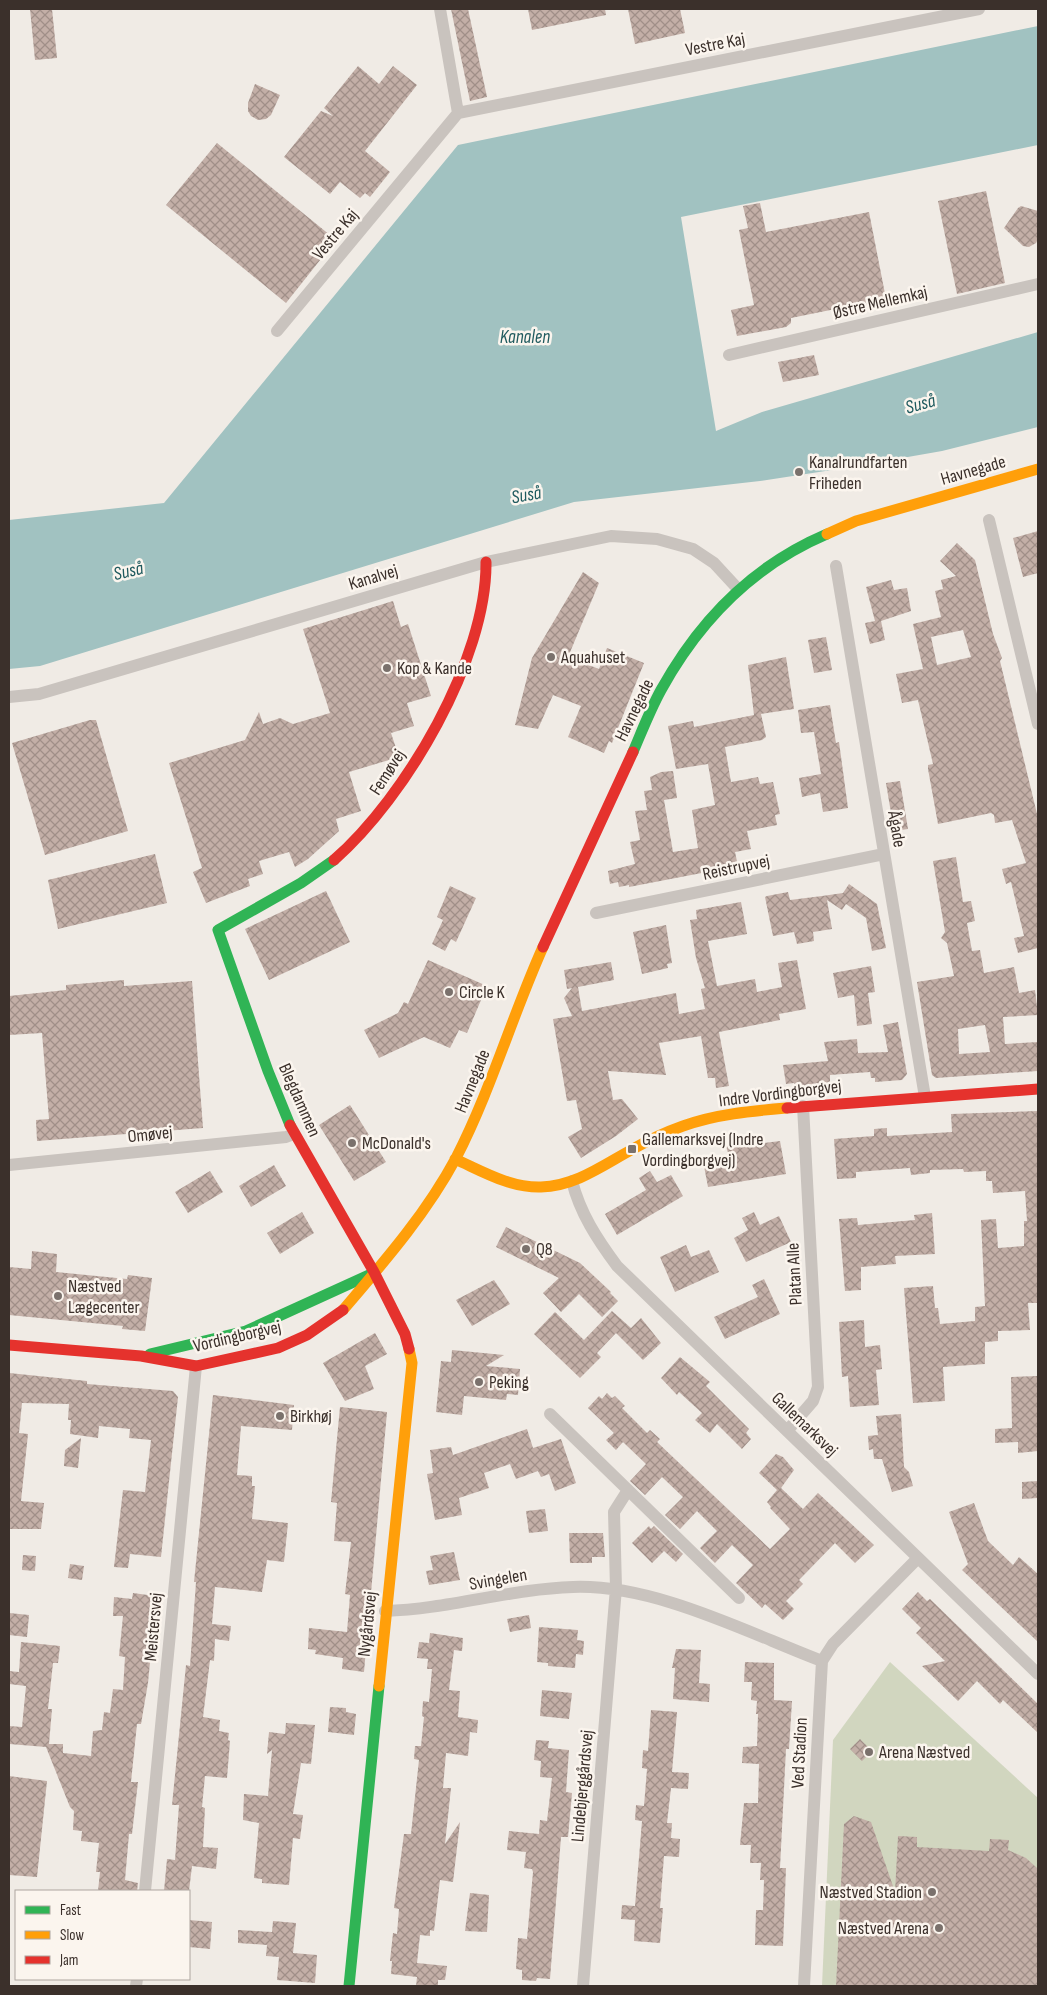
<svg xmlns="http://www.w3.org/2000/svg" width="1047" height="1995" font-family="'Sofia Sans Condensed',sans-serif">
  <style>
    .pitch { fill: #d1d6bf }
    .water { fill: #a1c2c1 }
    .building { fill: url(#building-cross-hatch); fill-rule: evenodd }
    .lines { fill: none; stroke-linecap: round; stroke-linejoin: round }
    .street { stroke: #c9c3be; stroke-width: 12 }
    .fast { stroke: #30b455; stroke-width: 11 }
    .slow { stroke: #ff9f0a; stroke-width: 11 }
    .jam { stroke: #e5322d; stroke-width: 11 }
    .poi-dot { fill: #7a716c; stroke: #fbf5ee; stroke-width: 2 }
    .labels { text-anchor: middle; stroke-width: 5; stroke-linejoin: round; paint-order: stroke }
    .street-label { font-size: 18px; fill: #3b302b; stroke: #fbf5ee }
    .poi-label { font-size: 18px; fill: #3b302b; stroke: #fbf5ee; text-anchor: start }
    .water-label { font-size: 19px; font-style: italic; fill: #1f5a5e; stroke: #fbf5ee }
  </style>
  <defs>
    <pattern id="building-cross-hatch" width="8" height="8" patternUnits="userSpaceOnUse" patternTransform="scale(1.25)"><rect width="8" height="8" fill="#c3afa7"/><path d="M0 0l8 8M0 8l8-8" fill="none" stroke="#a08f88"/></pattern>
  </defs>
  <rect width="100%" height="100%" fill="#f0ebe5"/>
  <path class="pitch" d="M890 1662 1038 1798V1986H822L833 1740Z"/>
  <path class="water" d="M1038 26V145L681 217 716 431 762 412 1038 332V427L942 451 845 468 760 481 574 502 40 666 9 669V520L164 503 458 145Z"/>
  <path class="building" d="M30 9H52L57 58 35 60Z
    M451 9H468L487 97 470 101Z
    M528 9H605L606 15 532 30Z
    M628 9H680L685 33 635 44Z
    M358 66 379 84 393 66 417 85 365 151 390 172 370 197 365 193 360 198 340 182 330 194 284 157 321 111 333 116 324 108Z
    M255 84 280 95 271 115 266 119 258 120 251 116 248 111V103Z
    M217 143 336 240 286 303 166 205Z
    M986 191 1005 283 957 294 938 201Z
    M760 203 766 232 869 212 887 304 866 309 865 303 791 318V323L786 327 737 336 731 310 754 305 739 230 748 228 743 206Z
    M1021 206 1038 211V239L1036 243 1029 247 1023 246 1004 228 1018 208Z
    M814 355 819 375 783 382 778 362Z
    M1038 531V573L1023 577 1013 538Z
    M957 543 975 560 993 634 1002 658 1000 661 1038 818V948L1018 953 1014 938 1024 936 1011 882 1006 884 1002 869 1026 863 1012 820 995 823 994 815 991 813 938 824 928 769V765L933 764 918 700 902 703 896 674 923 669 913 624 941 617 935 591 943 589 941 580 956 576 940 561ZM963 630 971 657 937 665 931 637Z
    M583 572 599 583 568 657 599 669 607 648 644 663 612 743 609 741 604 753 568 737 581 706 553 695 538 729 515 725 532 658Z
    M891 580 894 590 907 588 911 611 881 621 885 640 870 644 865 623 875 621 866 587Z
    M393 601 401 627 408 624 431 696 407 703 414 726 391 733 399 757 349 772 361 811 336 819 339 831 308 859 295 867 289 852 259 861 263 874 248 879 250 886 206 903 193 872 202 868 169 763 245 740 259 712 263 724 280 718 293 724 330 713 303 629Z
    M826 637 832 670 814 673 808 640Z
    M786 657 794 709 761 714 766 737 762 740 725 747 731 782 758 777 760 784 773 782 780 814 775 815 777 825 747 831 751 849 735 852 738 866 629 887V885L619 887 618 882 610 884 608 871 635 864 630 842 640 840 635 811 647 810 644 791 652 790 650 777 661 772 673 771 677 798 664 800 673 852 698 848 692 810 715 805 708 764 676 769 668 726 693 721 694 727 754 715 748 665Z
    M830 705 836 743 839 742 848 808 823 812 820 793 802 797 799 778 821 774 814 732 801 733 798 710Z
    M90 720H96L128 831 45 855 12 743Z
    M900 781 908 829 894 831 886 783Z
    M155 854 167 903 58 929 48 880Z
    M956 857 963 902 971 901 975 921 967 923 972 951 980 950 984 973 1014 967 1019 993 1035 990 1038 1015 1003 1017 1005 1044 1038 1042V1071L936 1078 932 1075 917 982 954 976 947 943 941 938 945 932 933 861ZM985 1025 990 1052 959 1054 958 1029Z
    M849 884 877 904 886 948 872 951 866 918 846 904 842 910 827 900 832 929 813 932 814 941 797 944 794 932 773 936 765 897 767 896 788 892 790 900 822 896 843 893Z
    M450 886 476 898 456 942 451 939 445 951 432 944 443 920 437 917Z
    M326 891 350 942 269 980 245 929Z
    M741 902 747 934 708 941 717 986 755 979 757 992 782 987 778 963 797 960 806 1009 779 1014 780 1020 719 1032 729 1086 716 1088 715 1078H708L701 1036 659 1043 666 1075 608 1071 613 1100 622 1099 638 1119 616 1136 581 1158 568 1137 582 1129 576 1100 567 1101 553 1019 572 1016 564 998 572 988 567 989 564 970 611 962 614 980 578 987 582 1011 676 993 679 1014 705 1009 701 989 705 988 696 958 690 920 697 919 696 910Z
    M666 925 672 963 667 964 668 968 642 974 633 932Z
    M428 960 487 986 467 1033 459 1030 450 1048 424 1037 379 1058 364 1030 398 1013 404 1002 408 1004Z
    M871 966 875 992 868 993 872 1024 857 1026 854 995 838 998 833 973Z
    M124 980V986L192 981 203 1128 37 1141 36 1120 49 1119 42 1033 9 1035V996L66 990V985Z
    M898 1022 907 1074 902 1080 875 1082V1078H871L870 1072 830 1075V1083L824 1084V1086L794 1088V1083L786 1084 783 1065 828 1061 824 1042 857 1039 858 1053 888 1052 883 1025Z
    M350 1105 386 1162 354 1181 319 1125Z
    M1038 1111V1303H1028L1030 1330 998 1331V1341L985 1342V1364L943 1367 945 1401 913 1403 904 1288 933 1286 935 1308H938L940 1324 975 1321V1307L985 1306 981 1220 996 1219 998 1248 1024 1246V1221H1027L1025 1191 993 1193 992 1181H986V1171L964 1172 963 1169 930 1170V1173L911 1175 910 1168 856 1172V1178L837 1179 834 1139 874 1136V1129L887 1128V1136L952 1132 951 1114Z
    M763 1136 764 1143 780 1141 786 1174 708 1187 703 1161 729 1156 725 1143Z
    M274 1165 286 1186 251 1207 239 1186Z
    M210 1171 223 1192 188 1213 175 1192Z
    M650 1171 657 1182 671 1175 683 1196 617 1235 605 1214 646 1190 639 1178Z
    M302 1212 314 1233 280 1254 267 1233Z
    M754 1212 760 1225 779 1216 791 1242 746 1262 734 1238 748 1230 742 1218Z
    M932 1213 935 1254 895 1256 896 1264 861 1267V1290L845 1291 839 1219 857 1218 858 1225 915 1220 914 1215Z
    M506 1227 580 1263 611 1292 610 1293 618 1301 602 1317 579 1294 561 1312 543 1293 559 1278 496 1247Z
    M686 1245 691 1257 709 1250 719 1272 675 1292 660 1257Z
    M32 1251 57 1254 56 1272 127 1279 128 1275 152 1278 145 1331 122 1329 123 1326 9 1315V1267L31 1269Z
    M764 1279 780 1314 725 1339 714 1317 758 1297 752 1285Z
    M494 1280 510 1304 472 1326 456 1300Z
    M612 1311 631 1328 641 1318 661 1343 643 1360 616 1333 597 1353 601 1357 580 1378 534 1334 555 1312 584 1340Z
    M864 1320 865 1347 880 1345 882 1369 876 1370 879 1405 850 1407 848 1376 842 1377 839 1322Z
    M375 1333 387 1354 365 1366 374 1389 345 1401 323 1363Z
    M452 1350 504 1355 486 1366 520 1369 518 1395 507 1394 506 1400 464 1396 462 1415 436 1412 441 1361 451 1362Z
    M680 1357 710 1382 706 1386 749 1429 746 1433 751 1439 742 1449 717 1424 710 1433 704 1428 695 1420 702 1413 679 1392 677 1395 661 1378Z
    M9 1373 87 1381V1384L173 1391 178 1397 161 1557 130 1554 128 1568 114 1567 123 1490 145 1492 151 1440 129 1438 130 1429 99 1426 98 1438 70 1434 71 1420H68L69 1404 22 1403 19 1433 28 1434 21 1501 44 1503 41 1529H9Z
    M1038 1376V1451L1018 1453V1442L995 1443V1429L1012 1428 1011 1377Z
    M607 1393 612 1398 615 1396 625 1406 622 1408 647 1433 650 1430 660 1439 657 1442 770 1549 790 1529 770 1508 771 1507 767 1502 777 1490 759 1473 776 1454 783 1457 794 1470 781 1488 803 1509 818 1493 874 1545 855 1563 835 1543 799 1580 803 1584 786 1601 794 1609 783 1620 765 1604 762 1608 736 1583 753 1565 732 1545 715 1563 700 1548 717 1531 697 1511 680 1529 665 1515 683 1497 662 1477 645 1495 630 1481 646 1464 623 1442 616 1450 606 1440 614 1433 588 1408 599 1396 602 1399Z
    M213 1395 294 1405 292 1430 241 1426 237 1475 252 1476V1486H255L252 1519 288 1523 284 1562 267 1560 262 1592 215 1587 212 1624 231 1626 229 1641 215 1639 214 1661 210 1660 203 1717 220 1720 219 1731 229 1733 228 1740 230 1741 227 1778 205 1776 202 1807 205 1808 203 1847 218 1848 216 1869 192 1866 189 1891H164L167 1859 175 1860 179 1805H172L186 1665 190 1666 196 1582H194Z
    M340 1407 387 1412 364 1672 342 1669 343 1658 315 1654 316 1650 308 1649 309 1628 347 1632 350 1595 345 1594 351 1542 334 1541 337 1503 331 1502Z
    M901 1414 904 1467 909 1472 913 1486 892 1492 882 1459H874L873 1449 869 1450 868 1436 878 1435 876 1416Z
    M527 1429 533 1448 561 1439 576 1483 555 1491 549 1474 541 1477 538 1471 516 1479 510 1464 484 1473 489 1488 459 1498 462 1515 435 1520 427 1474 433 1473 430 1450 451 1447 453 1455Z
    M81 1438 78 1468 64 1466 65 1450Z
    M1038 1481V1498L1022 1499V1482Z
    M974 1503 988 1541 1013 1565 1019 1557 1038 1574V1642L962 1570 968 1564 949 1512Z
    M545 1509 548 1531 529 1533 526 1511Z
    M649 1526 651 1529 654 1526 683 1554 676 1562 664 1551 652 1563 632 1543Z
    M569 1533H603L605 1557H592V1563H570Z
    M454 1552 460 1580 429 1585 426 1571 433 1570 430 1556Z
    M23 1555 36 1556 35 1571 22 1570Z
    M70 1564 84 1566 82 1580 68 1578Z
    M918 1592 927 1601 930 1599 1038 1704V1733L1003 1700 1000 1704 977 1681 958 1701 922 1666 945 1661 916 1633 921 1628 902 1609Z
    M133 1593 162 1597 160 1612 155 1611 148 1683 141 1724H137L131 1782H138L132 1834H129L125 1880 138 1883 137 1891H98L100 1872H96L99 1843 81 1841 82 1831 73 1830 74 1811 70 1807 46 1747 9 1744V1726L22 1727 26 1686 9 1684V1671L19 1672 21 1642 60 1646 58 1663H53L48 1709H52L49 1744H63V1753L91 1756 93 1731 102 1730 104 1712 110 1713 113 1689 123 1690 125 1657 119 1656 123 1616H113L114 1597 132 1599Z
    M9 1613 29 1615 27 1637 9 1635Z
    M529 1615 531 1628 510 1632 507 1619Z
    M539 1627 578 1630 577 1640 584 1641 583 1655 576 1654 575 1668 548 1666V1663L537 1662Z
    M430 1633 463 1638 462 1651 454 1650 449 1690 460 1691 458 1717 478 1720 477 1733 470 1732 468 1756 446 1753 443 1788H451L445 1844 460 1822 453 1882 440 1880 434 1931 430 1930V1936L420 1935 417 1963 447 1966 445 1980H438V1986H416L417 1977 391 1974 392 1961H390L393 1933 397 1934 399 1909 394 1908 404 1834H411L419 1760 414 1759 415 1746H421L424 1717 422 1716 423 1701 429 1702 432 1669H427L428 1659 417 1658 419 1642 429 1643Z
    M676 1649 701 1650 699 1683 710 1684 709 1702 673 1699 675 1668H672Z
    M745 1662 774 1663V1700L792 1701 789 1749H786L780 1868H786L783 1946 755 1945 756 1910H763L764 1880H760L761 1863H750L751 1845H740L744 1803H758L759 1764 742 1763 743 1747 757 1746 758 1714H756L757 1701 751 1700 752 1682H744Z
    M542 1690 572 1693 569 1719 540 1716Z
    M330 1707 346 1708V1712L356 1714 354 1735 328 1732Z
    M651 1710 677 1712 672 1772 689 1773 688 1789 671 1788 667 1823H672L671 1838 680 1839 679 1857 664 1856 660 1908H663L660 1943 634 1941 635 1920 621 1919 622 1905 635 1906 642 1821 635 1820 636 1805 644 1806 647 1769 642 1768 643 1750 648 1751Z
    M286 1723 315 1725 311 1764 301 1763 293 1814 303 1815 300 1839 293 1838 289 1885 262 1883V1879L254 1878 259 1823 243 1820 244 1794 268 1796 272 1750 267 1754 269 1732 285 1734Z
    M860 1739 872 1751 862 1761 850 1749Z
    M536 1740 549 1741 548 1748 569 1750 566 1792 572 1793 568 1837H561L550 1979 537 1978 536 1981 522 1980V1970L516 1969 518 1938 527 1939 533 1872 532 1869 524 1868 526 1852 507 1850 509 1831 539 1834 540 1820 547 1821 552 1778 540 1777 541 1761 534 1760Z
    M9 1776 47 1781 37 1877 9 1875Z
    M854 1816 871 1822 895 1892 898 1836 917 1837V1847L989 1851 990 1839 1009 1840 1008 1850 1026 1858 1038 1869V1986H836L844 1824Z
    M470 1893 489 1895 487 1932 465 1931Z
    M189 1920 212 1922 210 1949 189 1947Z
    M273 1921 296 1923 293 1953 317 1955 315 1983 277 1980 279 1957 266 1956 267 1945 238 1943V1930L272 1932Z"/>
  <g class="lines">
    <path class="street" d="M440 9 458 113 979 9
      M277 331 458 113
      M729 355 1038 284
      M989 520 1038 724
      M836 566 925 1097
      M9 697 39 694 486 562 611 536 657 539 693 549 714 563 738 589
      M596 913 884 854
      M9 1165 286 1137 294 1134
      M572 1181C580 1213 597 1239 617 1266L1038 1674
      M550 1414 739 1598
      M787 1431 813 1401 818 1387 803 1106
      M385 1611C449 1609 510 1589 573 1587 654 1584 746 1632 822 1661
      M145 1891 196 1366
      M136 1986 137 1979
      M583 1986 616 1588 614 1512 628 1490
      M804 1986 822 1661 833 1644 917 1559"/>
    <path class="fast" d="M633 752C642 731 650 710 661 690 699 621 754 565 827 534
      M290 1125 268 1071 218 930 301 883 334 860
      M150 1354 246 1331 369 1275
      M349 1986 379 1686"/>
    <path class="slow" d="M827 534 856 521 1038 469
      M455 1159C482 1171 510 1188 541 1187 575 1186 602 1166 631 1150 647 1141 666 1132 683 1126 716 1114 752 1111 787 1108
      M343 1310C384 1262 426 1214 456 1158 491 1090 512 1016 543 947
      M379 1686 412 1363 409 1349"/>
    <path class="jam" d="M334 860C406 797 487 659 486 562
      M543 947 633 752
      M787 1108 1038 1089
      M290 1125 374 1272 405 1334 409 1349
      M9 1345 141 1356 196 1366 278 1348 307 1335 343 1310"/>
  </g>
  <g class="poi-dot">
    <circle cx="799" cy="472" r="5"/>
    <circle cx="551" cy="657" r="5"/>
    <circle cx="387" cy="668" r="5"/>
    <circle cx="449" cy="992" r="5"/>
    <circle cx="352" cy="1143" r="5"/>
    <rect x="627" y="1144" width="10" height="10" rx="2.5"/>
    <circle cx="526" cy="1249" r="5"/>
    <circle cx="58" cy="1296" r="5"/>
    <circle cx="479" cy="1382" r="5"/>
    <circle cx="280" cy="1416" r="5"/>
    <circle cx="869" cy="1752" r="5"/>
    <circle cx="932" cy="1892" r="5"/>
    <circle cx="939" cy="1928" r="5"/>
  </g>
  <g class="labels">
    <g class="street-label">
      <text transform="translate(715 44) rotate(-11)" y="6">Vestre Kaj</text>
      <text transform="translate(335 234) rotate(-50)" y="6">Vestre Kaj</text>
      <text transform="translate(880 302) rotate(-13)" y="6">Østre Mellemkaj</text>
      <text transform="translate(973 470) rotate(-16)" y="6">Havnegade</text>
      <text transform="translate(373 577) rotate(-17)" y="6">Kanalvej</text>
      <text transform="translate(634 710) rotate(-64)" y="6">Havnegade</text>
      <text transform="translate(387 772) rotate(-57)" y="6">Femøvej</text>
      <text transform="translate(897 829) rotate(80)" y="6">Ågade</text>
      <text transform="translate(736 867) rotate(-12)" y="6">Reistrupvej</text>
      <text transform="translate(472 1081) rotate(-68)" y="6">Havnegade</text>
      <text transform="translate(780 1093) rotate(-7)" y="6">Indre Vordingborgvej</text>
      <text transform="translate(300 1100) rotate(66)" y="6">Blegdammen</text>
      <text transform="translate(150 1134) rotate(-6)" y="6">Omøvej</text>
      <text transform="translate(794 1274) rotate(-93)" y="6">Platan Alle</text>
      <text transform="translate(237 1336) rotate(-13)" y="6">Vordingborgvej</text>
      <text transform="translate(805 1424) rotate(44)" y="6">Gallemarksvej</text>
      <text transform="translate(498 1579) rotate(-10)" y="6">Svingelen</text>
      <text transform="translate(367 1624) rotate(-84)" y="6">Nygårdsvej</text>
      <text transform="translate(153 1627) rotate(-85)" y="6">Meistersvej</text>
      <text transform="translate(799 1753) rotate(-87)" y="6">Ved Stadion</text>
      <text transform="translate(582 1786) rotate(-85)" y="6">Lindebjerggårdsvej</text>
    </g>
    <g class="poi-label">
      <text x="809" y="468">Kanalrundfarten<tspan x="809" dy="21">Friheden</tspan></text>
      <text x="561" y="663">Aquahuset</text>
      <text x="397" y="674">Kop &amp; Kande</text>
      <text x="459" y="998">Circle K</text>
      <text x="642" y="1145">Gallemarksvej (Indre<tspan x="642" dy="21">Vordingborgvej)</tspan></text>
      <text x="362" y="1149">McDonald's</text>
      <text x="536" y="1255">Q8</text>
      <text x="68" y="1292">Næstved<tspan x="68" dy="21">Lægecenter</tspan></text>
      <text x="489" y="1388">Peking</text>
      <text x="290" y="1422">Birkhøj</text>
      <text x="879" y="1758">Arena Næstved</text>
      <text x="922" y="1898" text-anchor="end">Næstved Stadion</text>
      <text x="929" y="1934" text-anchor="end">Næstved Arena</text>
    </g>
    <g class="water-label">
      <text x="525" y="343">Kanalen</text>
      <text transform="translate(920 403) rotate(-15)" y="7">Suså</text>
      <text transform="translate(526 494) rotate(-10)" y="7">Suså</text>
      <text transform="translate(128 570) rotate(-13)" y="7">Suså</text>
    </g>
  </g>
  <rect width="1047" height="1995" fill="none" stroke="#3b302b" stroke-width="20"/>
  <rect x="15" y="1890" width="175" height="90" fill="#fbf5ee" stroke="#aea6a0"/>
  <rect x="25" y="1906" width="25" height="8" fill="#30b455" stroke="#aea6a0"/>
  <text x="60" y="1915" font-size="15" fill="#3b302b">Fast</text>
  <rect x="25" y="1931" width="25" height="8" fill="#ff9f0a" stroke="#aea6a0"/>
  <text x="60" y="1940" font-size="15" fill="#3b302b">Slow</text>
  <rect x="25" y="1956" width="25" height="8" fill="#e5322d" stroke="#aea6a0"/>
  <text x="60" y="1965" font-size="15" fill="#3b302b">Jam</text>
</svg>
